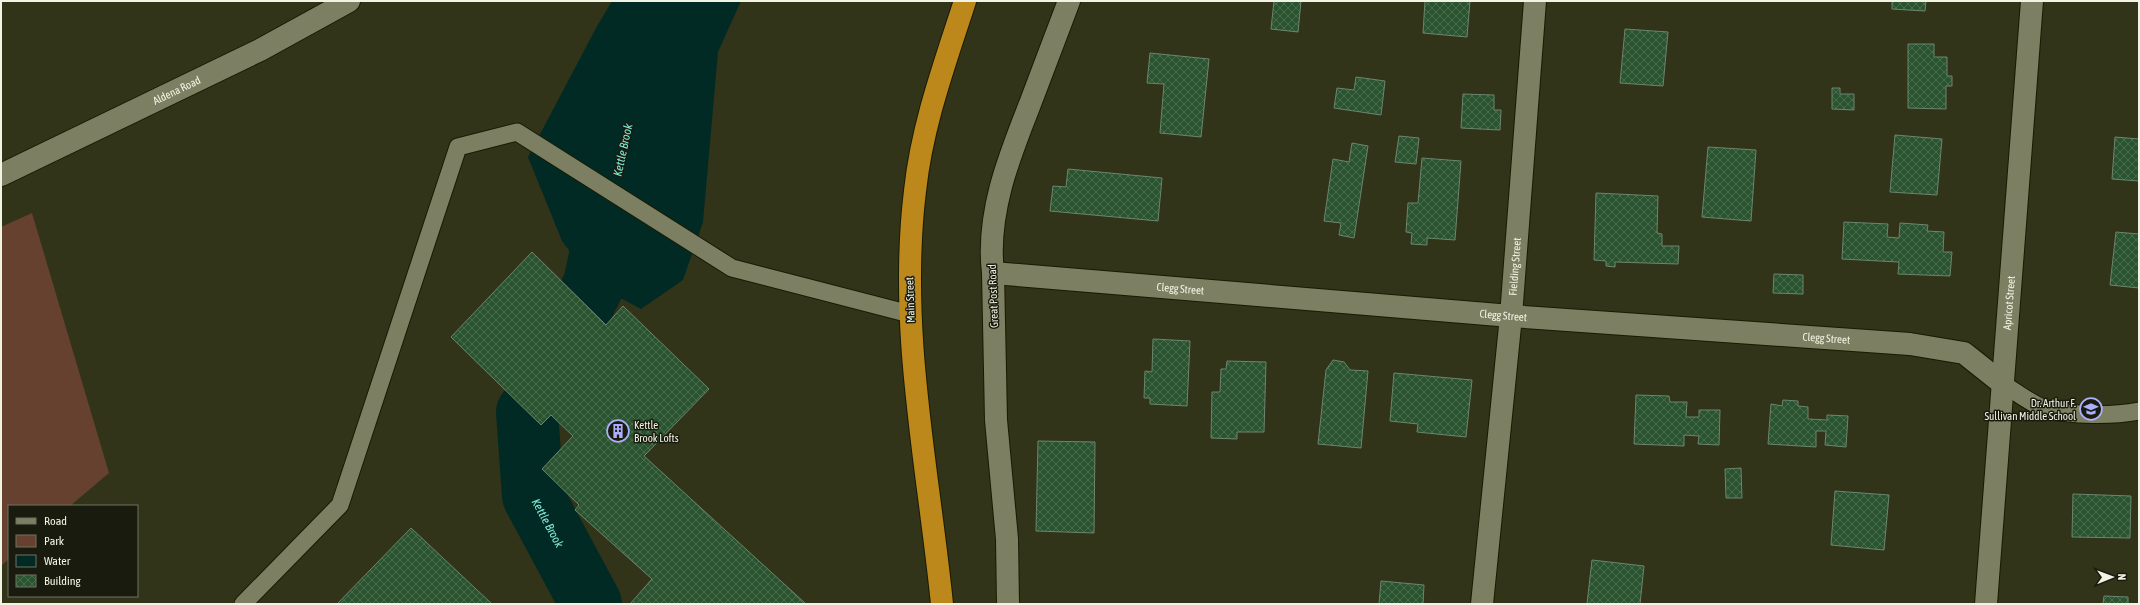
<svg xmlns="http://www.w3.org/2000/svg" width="2140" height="605" font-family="'Asap Condensed',sans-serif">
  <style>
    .green { fill: #66412f }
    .water { fill: #022a24 }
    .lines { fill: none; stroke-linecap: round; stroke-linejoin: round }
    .river { stroke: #022a24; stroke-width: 62 }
    .building { fill: url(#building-cross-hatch); stroke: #6d856f }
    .lane-casing { stroke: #191b02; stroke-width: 19 }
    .street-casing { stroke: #191b02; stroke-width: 24 }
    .highway-casing { stroke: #191b02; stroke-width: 24 }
    .lane { stroke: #7c7f61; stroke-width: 17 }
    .street { stroke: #7c7f61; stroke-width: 22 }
    .highway { stroke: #bc881b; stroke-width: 22 }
    .labels { text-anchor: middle; stroke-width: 3; stroke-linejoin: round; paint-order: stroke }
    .street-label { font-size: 11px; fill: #f1f4e3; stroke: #191b0e }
    .poi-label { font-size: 11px; fill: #f1f4e3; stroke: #191b0e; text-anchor: end }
    .water-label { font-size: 12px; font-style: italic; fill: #81edda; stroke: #191b0e }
  </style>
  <defs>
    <pattern id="building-cross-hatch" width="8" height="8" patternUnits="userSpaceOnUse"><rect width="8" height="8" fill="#2a5330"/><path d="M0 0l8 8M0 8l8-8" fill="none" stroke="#496c4e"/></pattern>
  </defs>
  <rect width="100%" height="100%" fill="#313418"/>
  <path class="green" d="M32 213 109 473 70 506H9V559L1 566V227Z"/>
  <path class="water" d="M612 1H741L718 52 703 222 683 280 641 309 594 284 562 241 528 157 596 28Z"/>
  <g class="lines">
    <g class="river">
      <path d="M584 304 594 284 612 200"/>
      <path id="s1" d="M527 412 533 496 591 604"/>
    </g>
  </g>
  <path class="building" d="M1274 1H1301L1298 32 1271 29Z
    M1425 1H1470L1467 37 1423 33Z
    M1892 1H1926L1925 11 1892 9Z
    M1625 29 1668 32 1663 86 1620 83Z
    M1908 44H1934V57H1947V76H1952V86H1946V109L1908 108Z
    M1150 53 1209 59 1201 137 1160 133 1164 84 1147 83Z
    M1356 77 1385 81 1381 115 1334 108 1337 88 1354 90Z
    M1832 88H1840V94H1854V110L1832 109Z
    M1463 94 1494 95V110H1501L1500 130 1461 128Z
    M1895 135 1942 139 1937 195 1890 192Z
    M1399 136 1419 138 1416 164 1395 162Z
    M2115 137 2139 139V181L2112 179Z
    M1352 143 1368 146 1354 238 1339 235 1341 223 1324 221 1333 159 1349 162Z
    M1708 147 1756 150 1751 221 1702 217Z
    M1422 158 1461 161 1455 240 1427 238V245L1411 244 1412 233 1406 232 1408 203H1418Z
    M1068 169 1162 178 1158 221 1050 211 1053 186 1066 187Z
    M1596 193 1658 196 1657 233 1662 234V246H1679L1678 264 1615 262V267L1606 266V261L1594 260Z
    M1844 222 1888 224 1887 237 1899 238 1900 223 1928 225 1927 231 1944 232 1943 252H1952L1950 276 1898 274 1899 262 1842 259Z
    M2116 232 2139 234V288L2110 285Z
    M532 252 606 325 623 306 709 389 644 456 806 604H630L652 579 575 510 579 505 542 469 573 436 551 415 541 425 451 337Z
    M1774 274 1803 275V294L1773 293Z
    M1153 339 1190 341 1187 406 1150 404V398H1144L1145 371 1152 372Z
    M1333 360 1344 362 1350 370 1368 371 1361 448 1318 444 1326 370Z
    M1227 361 1266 362 1264 432H1237V439L1211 438 1212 392H1220L1221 369H1226Z
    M1394 373 1472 380 1466 437 1417 432 1418 424 1390 421Z
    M1636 395 1669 396 1670 402H1687L1686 417H1699V410H1720L1719 445 1698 444 1699 436 1684 435V446L1634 444Z
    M1783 400 1798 401V406L1808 407V419L1827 420V415L1848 416 1846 447 1825 445 1826 431H1816V447L1768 444 1771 404 1782 406Z
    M1038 441 1095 442 1094 533 1036 531Z
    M1741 468 1742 498H1726L1725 469Z
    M1835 491 1889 495 1884 550 1831 545Z
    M2073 494 2131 496 2130 538 2072 537Z
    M411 528 492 604H337Z
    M1592 560 1644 566 1640 604H1587Z
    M1381 581 1424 585 1423 604H1379Z
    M2104 596 2128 597V604H2103Z"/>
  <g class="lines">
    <g class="lane-casing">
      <path id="lane" d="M2003 384C2015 391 2034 406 2046 409 2072 416 2113 416 2139 411
        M243 604 340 505 458 147 517 132 732 268 910 314"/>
    </g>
    <g class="street-casing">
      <g id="street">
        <path id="s2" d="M1 175 260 50 349 1"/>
        <path id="s3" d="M993 273 1511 316 1910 344 1964 353 2003 384"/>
        <path d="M1008 604 1007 539 996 420 993 273C986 214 1009 157 1030 104 1043 70 1056 35 1069 1"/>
        <path id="s4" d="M1482 604 1511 316 1535 1"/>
        <path id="s5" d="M1986 604 2032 1"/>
      </g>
    </g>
    <g class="highway-casing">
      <path id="highway" d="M942 604C928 466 898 330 915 191 922 125 945 63 965 1"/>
    </g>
    <use href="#lane" class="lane"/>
    <use href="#street" class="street"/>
    <use href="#highway" class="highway"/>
  </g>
  <defs>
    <g id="school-ring" transform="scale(1.15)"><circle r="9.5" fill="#191b0e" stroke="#acaffb" stroke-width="1.5"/><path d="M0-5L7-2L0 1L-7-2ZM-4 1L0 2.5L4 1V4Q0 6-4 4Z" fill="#acaffb"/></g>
    <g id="building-ring" transform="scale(1.15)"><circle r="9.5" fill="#191b0e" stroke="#acaffb" stroke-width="1.5"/><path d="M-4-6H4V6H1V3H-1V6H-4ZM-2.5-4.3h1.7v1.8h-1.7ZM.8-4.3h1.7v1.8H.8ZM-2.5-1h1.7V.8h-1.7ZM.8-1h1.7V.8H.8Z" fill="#acaffb"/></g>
  </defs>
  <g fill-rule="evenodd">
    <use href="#school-ring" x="2091" y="409"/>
    <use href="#building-ring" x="618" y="431"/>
  </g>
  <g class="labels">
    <g class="street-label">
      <text dy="4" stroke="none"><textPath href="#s2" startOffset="195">Aldena Road</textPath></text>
      <text dy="4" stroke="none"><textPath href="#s4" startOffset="339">Fielding Street</textPath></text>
      <text dy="4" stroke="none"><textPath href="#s3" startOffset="188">Clegg Street</textPath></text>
      <text transform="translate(993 296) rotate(-92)" y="4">Great Post Road</text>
      <text transform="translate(910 300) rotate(-92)" y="4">Main Street</text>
      <text dy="4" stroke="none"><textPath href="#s5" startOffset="302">Apricot Street</textPath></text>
      <text dy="4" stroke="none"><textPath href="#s3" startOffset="512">Clegg Street</textPath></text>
      <text dy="4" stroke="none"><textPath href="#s3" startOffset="836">Clegg Street</textPath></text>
    </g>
    <g class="poi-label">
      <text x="2076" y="407">Dr. Arthur F.<tspan x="2076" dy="13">Sullivan Middle School</tspan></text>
      <text x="634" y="429" text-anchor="start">Kettle<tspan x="634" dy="13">Brook Lofts</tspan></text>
    </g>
    <g class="water-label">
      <text transform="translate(623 150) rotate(-78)" y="4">Kettle Brook</text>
      <text dy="4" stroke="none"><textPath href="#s1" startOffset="115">Kettle Brook</textPath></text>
    </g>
  </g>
  <rect width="2140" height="605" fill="none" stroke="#f1f4e3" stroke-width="4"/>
  <rect x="8" y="505" width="130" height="92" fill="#191b0e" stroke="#6f7263"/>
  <rect x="16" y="518" width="20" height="6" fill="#7c7f61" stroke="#6f7263"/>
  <text x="44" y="525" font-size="12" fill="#f1f4e3">Road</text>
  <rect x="16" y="535" width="20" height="12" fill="#66412f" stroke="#6f7263"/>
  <text x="44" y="545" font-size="12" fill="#f1f4e3">Park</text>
  <rect x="16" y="555" width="20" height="12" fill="#022a24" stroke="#6f7263"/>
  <text x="44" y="565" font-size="12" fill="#f1f4e3">Water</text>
  <rect x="16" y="575" width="20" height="12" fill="url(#building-cross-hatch)" stroke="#6f7263"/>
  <text x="44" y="585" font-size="12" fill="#f1f4e3">Building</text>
  <g transform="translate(2112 577) rotate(89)" stroke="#191b0e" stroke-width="3" paint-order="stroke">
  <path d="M0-3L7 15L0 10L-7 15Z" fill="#f1f4e3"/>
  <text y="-6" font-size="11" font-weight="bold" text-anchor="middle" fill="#f1f4e3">N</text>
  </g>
</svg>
